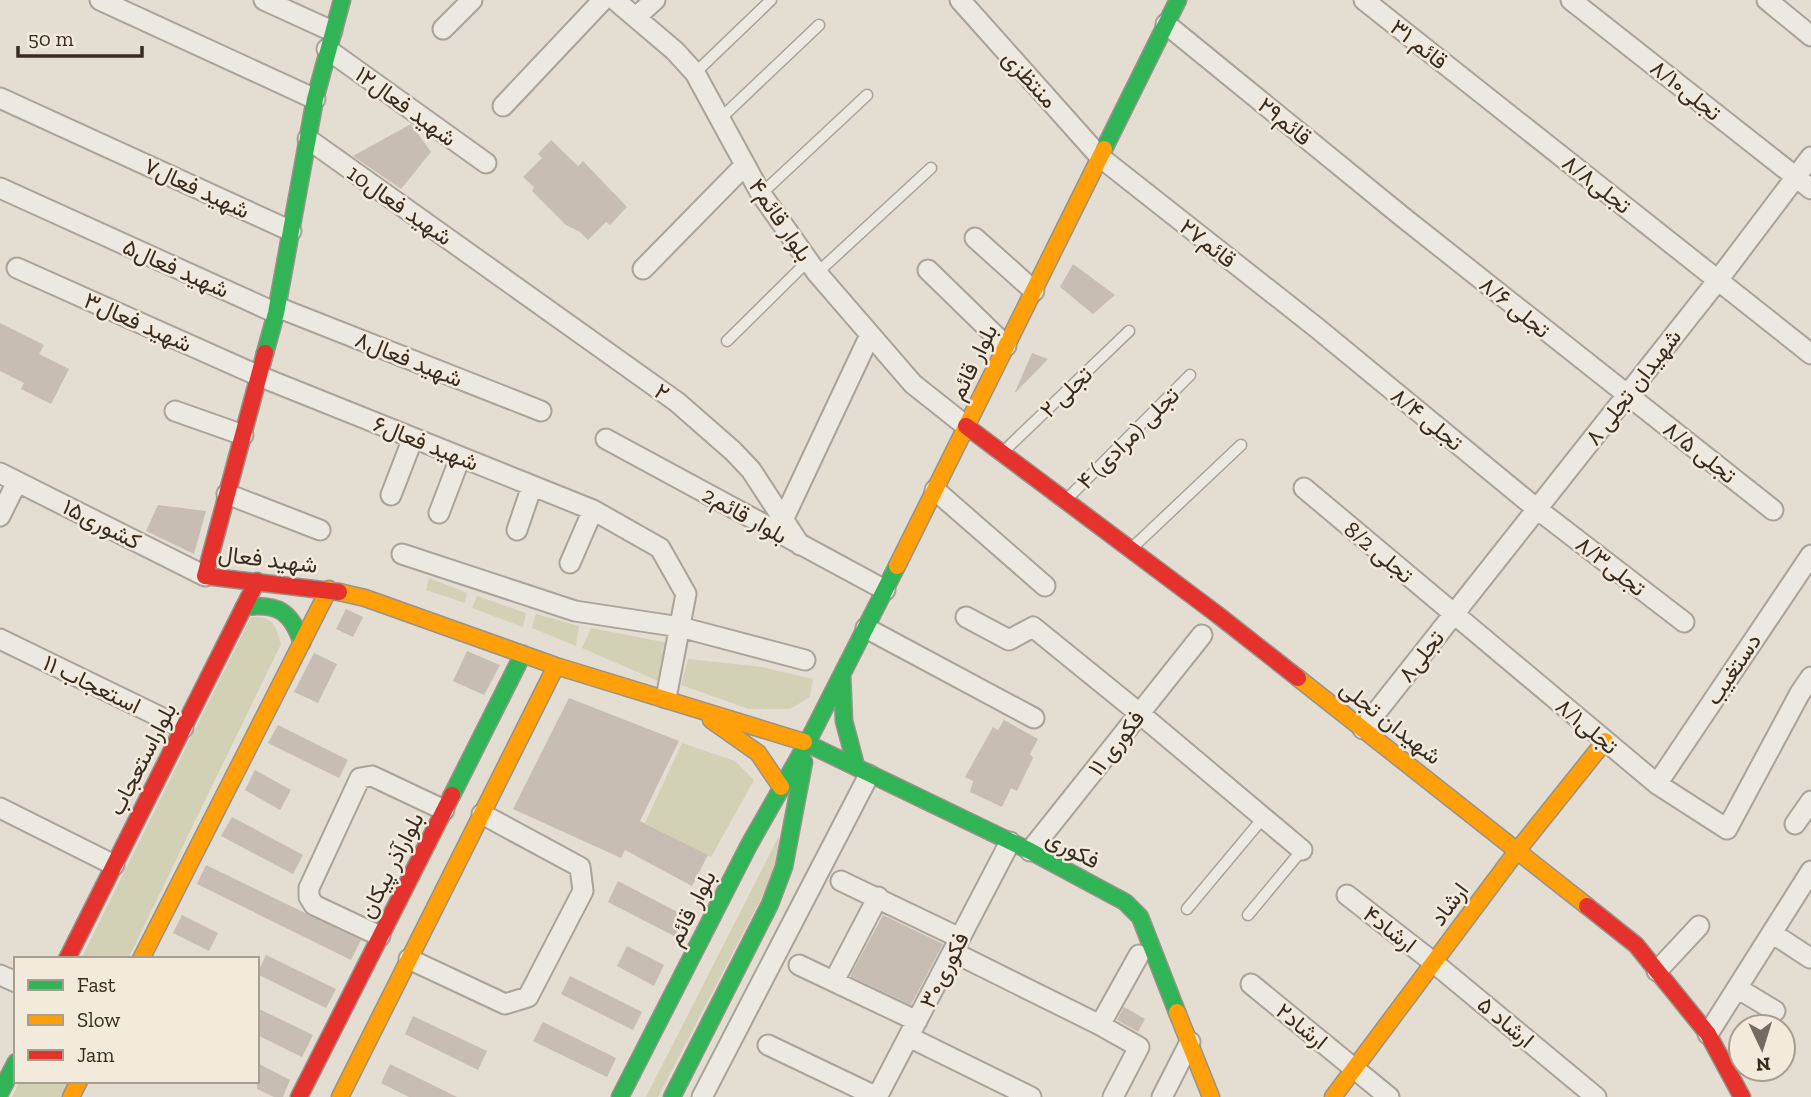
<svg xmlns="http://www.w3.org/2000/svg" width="1811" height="1097" font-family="'Zilla Slab',Vazirmatn,serif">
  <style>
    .green { fill: #d2d1b6 }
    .building { fill: #c7bdb3 }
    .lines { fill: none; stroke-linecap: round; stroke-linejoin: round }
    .lane-casing { stroke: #a9a39a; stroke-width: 13 }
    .street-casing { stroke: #a9a39a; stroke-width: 23 }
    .fast-casing { stroke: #99928a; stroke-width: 19 }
    .slow-casing { stroke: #99928a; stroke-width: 19 }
    .jam-casing { stroke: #99928a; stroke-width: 19 }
    .lane { stroke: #ece9e2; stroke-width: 10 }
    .street { stroke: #ece9e2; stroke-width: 19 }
    .fast { stroke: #30b455; stroke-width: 16 }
    .slow { stroke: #ff9f0a; stroke-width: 16 }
    .jam { stroke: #e5322d; stroke-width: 16 }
    .labels { text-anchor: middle; stroke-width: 5; stroke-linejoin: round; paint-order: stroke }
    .street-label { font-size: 23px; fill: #382c22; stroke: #f2eada }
  </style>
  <rect width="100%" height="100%" fill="#e3ddd2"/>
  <path class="green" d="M429 578 467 593 465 603 426 590Z
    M477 596 526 613 523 627 472 608Z
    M536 614 579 626 576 646 532 628Z
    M251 617C274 617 275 624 281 644L128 959H81Z
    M591 628 668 643 658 681 582 648Z
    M688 659 762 667 813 679 810 697 790 709H749L681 685Z
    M682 743 735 761 754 780 711 857 645 823Z
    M779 836 778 866 658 1097H646Z
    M20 1081H69L61 1097H12Z"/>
  <path class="building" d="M411 124 431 152 401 189 353 156Z
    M551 140 578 166 583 161 627 207 610 225 606 222 588 240 580 232 566 225 532 191 534 187 523 177 542 158 538 154Z
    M1073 264 1115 295 1093 314 1060 287Z
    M0 323 44 345 39 354 69 369 51 404 21 389 24 383 0 371Z
    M1032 353 1048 359 1016 392H1015Z
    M158 505 206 511 194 554 146 531Z
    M346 609 363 617 353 637 336 629Z
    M467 651 500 665 484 695 453 681Z
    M314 653 337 664 318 703 294 692Z
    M569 698 679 741 640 821 708 855 692 886 625 850 621 858 513 809Z
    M1004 720 1038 739 1030 754 1033 758 1017 791 1011 788 1002 807 970 792 973 781 965 777 993 727 998 730Z
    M278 725 348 760 339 778 268 743Z
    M255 770 291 790 280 810 245 790Z
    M232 817 303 855 293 874 221 836Z
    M206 865 361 940 351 960 197 884Z
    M618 881 689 918 678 938 608 902Z
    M182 915 218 933 209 951 173 933Z
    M883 915 943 944 911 1005 850 976Z
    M627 946 664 965 654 986 617 966Z
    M266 955 336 989 326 1008 257 974Z
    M570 976 642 1012 633 1030 561 994Z
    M1124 1007 1145 1019 1138 1032 1117 1020Z
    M257 1008 313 1035 302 1057 257 1035Z
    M413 1016 487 1051 478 1070 405 1034Z
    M543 1022 616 1058 607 1077 533 1041Z
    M257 1063 290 1080 283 1097H274L257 1089Z
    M390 1064 457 1097H409L381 1083Z"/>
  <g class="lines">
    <g class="lane-casing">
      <path id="lane" d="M695 73 771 0
        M721 118 819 25
        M761 194 867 95
        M817 273 931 168
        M727 341 808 261
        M1003 452 1129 331
        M1067 499 1190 375
        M1132 548 1241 445
        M1187 909 1263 818
        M1248 915 1302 850"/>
    </g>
    <g class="street-casing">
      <path id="street" d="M100 0 315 99
        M264 0 332 31
        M615 0 675 51 695 73 761 194 817 273 913 384 966 426
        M960 0 1100 157 1317 328 1537 509 1684 622
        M1364 0 1811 354
        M1571 0 1811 189
        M1767 0 1811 36
        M636 17 655 0
        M1166 24 1404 218 1773 510
        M443 29 472 0
        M327 49 486 163
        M0 98 291 231
        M503 106 603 0
        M308 139 677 402 733 451 751 470 800 545
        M0 188 276 313
        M975 238 1034 291
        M17 268 259 376 593 510 660 548 686 594 666 698
        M643 269 745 165
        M928 270 1006 346
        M277 307 541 411
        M175 411 243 435
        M606 439 885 590
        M0 473 205 576
        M1304 488 1657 784 1727 829 1800 693 1811 677
        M935 490 1045 586
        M227 494 320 530
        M391 495 413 438
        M439 513 460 458
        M0 516 17 482
        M783 520 870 335
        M517 530 532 486
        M402 554 575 611 680 627 805 660
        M570 563 593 510
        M966 617 1009 640 1033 627 1139 713 1302 850
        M866 628 1034 718
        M0 639 183 728
        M1363 729 1718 280 1811 157
        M1657 784 1811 555
        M0 808 114 865
        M1795 824 1811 801
        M1030 851 1202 635
        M841 881 960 938
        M1347 895 1433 962 1596 1097
        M1772 933 1810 958
        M380 936 314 905 309 897V888L360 778 372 776 444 810
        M953 952 1100 1025 1139 1047 1113 1097
        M409 959 505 1004 528 997 583 891 580 867 482 814
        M799 965 917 1021
        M1657 971 1699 926
        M0 975 16 982
        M834 981 878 897
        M1251 984 1389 1097
        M1737 988 1775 1011
        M1100 1025 1139 955
        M1708 1034 1811 871
        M909 1037 1031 1097
        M768 1045 877 1097
        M702 1097 869 775
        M877 1097 1010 842
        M1162 1097 1190 1042"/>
    </g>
    <g class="fast-casing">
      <path id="fast" d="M1104 149 1178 0
        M265 353 276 313 315 99 342 0
        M244 607C278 603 291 611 302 643
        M842 675 844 721 856 766
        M804 742 1030 851 1125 902 1140 917 1177 1012
        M452 795 523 654
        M0 1093 16 1062
        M620 1097 749 845 807 743 897 566
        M672 1097 770 904 784 867 804 762"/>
    </g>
    <g class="slow-casing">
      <path id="slow" d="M897 566 1104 149
        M339 592 365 598 556 666 804 742
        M1298 678 1587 906
        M711 720 758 753 781 787
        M141 959 329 589
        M1177 1012 1211 1097
        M71 1097 79 1081
        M340 1097 556 666
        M1333 1097 1517 851 1605 741"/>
    </g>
    <g class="jam-casing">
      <path id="jam" d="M265 353 205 576 339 592
        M966 426 1218 615 1298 678
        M1587 906 1636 945 1708 1034 1742 1097
        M67 959 257 581
        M299 1097 452 795"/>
    </g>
    <use href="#lane" class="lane"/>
    <use href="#street" class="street"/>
    <use href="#fast" class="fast"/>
    <use href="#slow" class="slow"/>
    <use href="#jam" class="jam"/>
  </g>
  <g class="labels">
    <g class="street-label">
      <text transform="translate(1419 44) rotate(38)" y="8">قائم ۳۱</text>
      <text transform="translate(1030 79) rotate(48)" y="8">منتظزی</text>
      <text transform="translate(1686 90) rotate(38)" y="8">تجلی۸/۱۰</text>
      <text transform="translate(406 106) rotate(36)" y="8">شهید فعال۱۲</text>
      <text transform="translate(1285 121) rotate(39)" y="8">قائم۲۹</text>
      <text transform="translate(1597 184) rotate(38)" y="8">تجلی۸/۸</text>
      <text transform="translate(197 188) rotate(25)" y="8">شهید فعال۷</text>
      <text transform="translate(400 205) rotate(35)" y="8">10شهید فعال</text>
      <text transform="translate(781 220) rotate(56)" y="8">بلوار قائم۴</text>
      <text transform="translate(1208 243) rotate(38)" y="8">قائم۲۷</text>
      <text transform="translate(176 268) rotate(24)" y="8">شهید فعال۵</text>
      <text transform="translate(1515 307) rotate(39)" y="8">تجلی ۸/۶</text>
      <text transform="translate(138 322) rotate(24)" y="8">شهید فعال۳</text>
      <text transform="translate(409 359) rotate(22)" y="8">شهید فعال۸</text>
      <text transform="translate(973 362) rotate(-64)" y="8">بلوار قائم</text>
      <text transform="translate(1633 387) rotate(-52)" y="8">شهیدان تجلی ۸</text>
      <text transform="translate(662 392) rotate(35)" y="8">۲</text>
      <text transform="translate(1066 392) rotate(-44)" y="8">۲ تجلی</text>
      <text transform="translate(1427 419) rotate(39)" y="8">۸/۴ تجلی</text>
      <text transform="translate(1128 438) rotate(-45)" y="8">۴ تجلی (مرادی)</text>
      <text transform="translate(426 443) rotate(22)" y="8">شهید فعال۶</text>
      <text transform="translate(1700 452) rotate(38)" y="8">تجلی ۸/۵</text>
      <text transform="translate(745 515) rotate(29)" y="8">2بلوار قائم</text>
      <text transform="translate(102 524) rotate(27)" y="8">کشوری۱۵</text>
      <text transform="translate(1379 552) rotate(40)" y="8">8/2 تجلی</text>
      <text transform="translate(268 559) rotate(7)" y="8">شهید فعال</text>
      <text transform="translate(1611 566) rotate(38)" y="8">تجلی۸/۳</text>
      <text transform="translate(1421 656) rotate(-52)" y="8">تجلی۸</text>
      <text transform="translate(1733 669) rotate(-56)" y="8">دستغیب</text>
      <text transform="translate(92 684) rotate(26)" y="8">استعجاب ۱۱</text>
      <text transform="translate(1391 722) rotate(38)" y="8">شهیدان تجلی</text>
      <text transform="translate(1587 726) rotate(40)" y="8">تجلی۸/۱</text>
      <text transform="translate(1116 743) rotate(-52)" y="8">فکوری ۱۱</text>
      <text transform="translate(142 759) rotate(-63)" y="8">بلواراستعجاب</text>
      <text transform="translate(1073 849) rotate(28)" y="8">فکوری</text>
      <text transform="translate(391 865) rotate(-63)" y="8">بلوارآذر پیکان</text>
      <text transform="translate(1449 904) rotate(-53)" y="8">ارشاد</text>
      <text transform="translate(691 908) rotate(-63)" y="8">بلوار قائم</text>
      <text transform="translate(1390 929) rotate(38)" y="8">۴ارشاد</text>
      <text transform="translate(944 970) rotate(-63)" y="8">فکوری۳۰</text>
      <text transform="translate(1506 1022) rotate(40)" y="8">۵ ارشاد</text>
      <text transform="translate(1302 1026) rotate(39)" y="8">۲ارشاد</text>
    </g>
  </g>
  <rect x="14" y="957" width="245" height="126" fill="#f2eada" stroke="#a89e90" stroke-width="2"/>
  <rect x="28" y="980" width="35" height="10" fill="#30b455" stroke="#a89e90" stroke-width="2"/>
  <text x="77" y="992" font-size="21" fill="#382c22">Fast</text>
  <rect x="28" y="1015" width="35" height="10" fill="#ff9f0a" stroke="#a89e90" stroke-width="2"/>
  <text x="77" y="1027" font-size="21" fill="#382c22">Slow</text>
  <rect x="28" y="1050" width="35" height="10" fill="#e5322d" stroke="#a89e90" stroke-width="2"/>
  <text x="77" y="1062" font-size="21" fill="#382c22">Jam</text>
  <g transform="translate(1762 1048) rotate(176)"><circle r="33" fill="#f2eada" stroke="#a89e90" stroke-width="2"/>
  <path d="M0-5L12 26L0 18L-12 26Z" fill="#746a60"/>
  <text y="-10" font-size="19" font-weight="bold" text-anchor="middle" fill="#382c22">N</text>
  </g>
  <path d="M18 46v10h124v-10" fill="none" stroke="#382c22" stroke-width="3.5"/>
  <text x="28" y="46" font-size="21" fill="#382c22" stroke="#f2eada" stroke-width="5" paint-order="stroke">50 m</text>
</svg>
